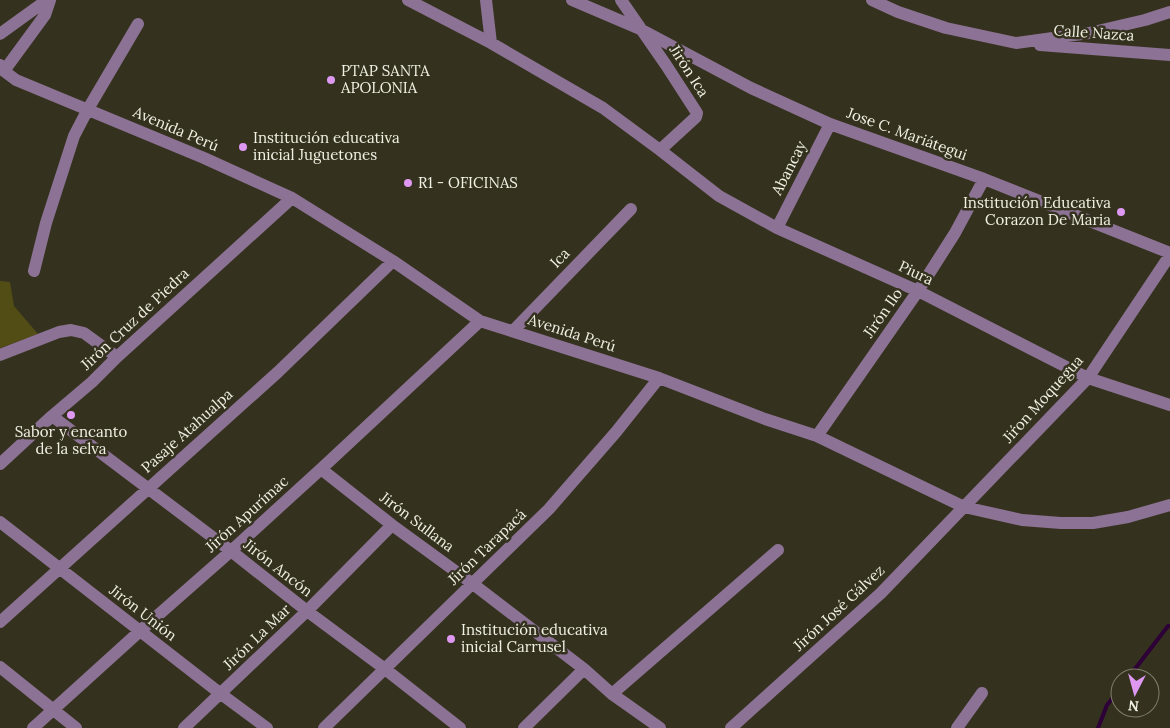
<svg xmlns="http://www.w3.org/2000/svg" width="1170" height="728" font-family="Lora,serif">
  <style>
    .green { fill: #524d14 }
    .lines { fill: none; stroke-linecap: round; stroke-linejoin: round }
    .stream { stroke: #2d0137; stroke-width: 4 }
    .minor { stroke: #8c7294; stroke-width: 12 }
    .poi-dot { fill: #de98f2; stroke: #34321e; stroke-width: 2 }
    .labels { text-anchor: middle; stroke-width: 5; stroke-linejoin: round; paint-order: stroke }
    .street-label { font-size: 15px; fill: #f0f0e3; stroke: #34321e }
    .poi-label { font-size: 15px; fill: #f0f0e3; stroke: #34321e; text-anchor: start }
  </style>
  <rect width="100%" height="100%" fill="#34321e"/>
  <path class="green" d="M0 281 10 282 14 306 38 334 0 348Z"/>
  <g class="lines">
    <path class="stream" d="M1128 678 1168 626H1170
      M1098 728 1107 705 1120 689"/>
    <path class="minor" d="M408 0 491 43 603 108 660 150 719 196 777 228 918 291 1088 378 1170 405
      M486 0 491 43
      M572 0 640 29 751 88 830 124 984 179 1170 253
      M621 0 666 65 697 113 696 117 660 150
      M872 0 898 12 946 28 1016 43 1089 33 1145 20 1170 12
      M0 34 47 0
      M1040 45 1170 55
      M0 65 4 71 16 80 204 158 292 198 393 261 480 321 659 378 765 419 817 436 964 507 1022 520 1061 523H1093L1128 517 1170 505
      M4 71 45 15 50 0
      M777 228 830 124
      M34 271 46 223 74 136 88 109 138 24
      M513 331 631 209
      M0 355 59 332 71 330 84 333 117 357
      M52 416 231 551 307 611 385 669 460 728
      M817 436 918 291 955 233 984 179
      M0 464 52 416 92 382 117 357 292 198
      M321 469 392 525 473 584 584 669 612 694 660 728
      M0 522 221 694 267 728
      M0 622 278 372 393 261
      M0 667 76 728
      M612 694 778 550
      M33 728 140 631 231 551 321 469 480 321
      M184 728 307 611 392 525
      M324 728 549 509 616 432 659 378
      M524 728 584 669
      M731 728 881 593 1088 378 1170 255
      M957 728 982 693"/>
  </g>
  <g class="poi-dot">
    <circle cx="331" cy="80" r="5"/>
    <circle cx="243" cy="147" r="5"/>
    <circle cx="408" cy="183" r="5"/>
    <circle cx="1121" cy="212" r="5"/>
    <circle cx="71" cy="415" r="5"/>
    <circle cx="451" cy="639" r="5"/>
  </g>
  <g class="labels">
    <g class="street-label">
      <text transform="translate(1094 33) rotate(4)" y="5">Calle Nazca</text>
      <text transform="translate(689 71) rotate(57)" y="5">Jirón Ica</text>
      <text transform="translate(176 129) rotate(23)" y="5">Avenida Perú</text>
      <text transform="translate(907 134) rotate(20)" y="5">Jose C. Mariátegui</text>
      <text transform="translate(789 168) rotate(-63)" y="5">Abancay</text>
      <text transform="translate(560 258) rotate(-46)" y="5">Ica</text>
      <text transform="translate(916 273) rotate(25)" y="5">Piura</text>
      <text transform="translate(883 313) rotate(-55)" y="5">Jirón Ilo</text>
      <text transform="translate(135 319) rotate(-43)" y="5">Jirón Cruz de Piedra</text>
      <text transform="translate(572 333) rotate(18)" y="5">Avenida Perú</text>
      <text transform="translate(1043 399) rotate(-48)" y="5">Jiŕon Moquegua</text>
      <text transform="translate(187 431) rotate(-42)" y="5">Pasaje Atahualpa</text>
      <text transform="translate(247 514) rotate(-42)" y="5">Jirón Apurímac</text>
      <text transform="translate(417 522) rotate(37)" y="5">Jirón Sullana</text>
      <text transform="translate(487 547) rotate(-44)" y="5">Jirón Tarapacá</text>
      <text transform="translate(278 568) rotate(38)" y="5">Jirón Ancón</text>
      <text transform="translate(839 608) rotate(-43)" y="5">Jirón José Gálvez</text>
      <text transform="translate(143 613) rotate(38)" y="5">Jirón Unión</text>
      <text transform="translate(257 637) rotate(-44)" y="5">Jirón La Mar</text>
    </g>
    <g class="poi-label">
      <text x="341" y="76">PTAP SANTA<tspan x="341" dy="17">APOLONIA</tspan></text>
      <text x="253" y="143">Institución educativa<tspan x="253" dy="17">inicial Juguetones</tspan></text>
      <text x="418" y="188">R1 - OFICINAS</text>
      <text x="1111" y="208" text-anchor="end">Institución Educativa<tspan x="1111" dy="17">Corazon De Maria</tspan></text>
      <text x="71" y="437" text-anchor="middle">Sabor y encanto<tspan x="71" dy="17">de la selva</tspan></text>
      <text x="461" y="635">Institución educativa<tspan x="461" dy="17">inicial Carrusel</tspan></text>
    </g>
  </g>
  <g transform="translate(1135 693) rotate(186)"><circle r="24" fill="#34321e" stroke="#7f7e6d"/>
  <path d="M0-4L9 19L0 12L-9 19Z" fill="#de98f2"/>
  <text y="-8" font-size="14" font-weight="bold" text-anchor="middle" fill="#f0f0e3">N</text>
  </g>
</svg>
